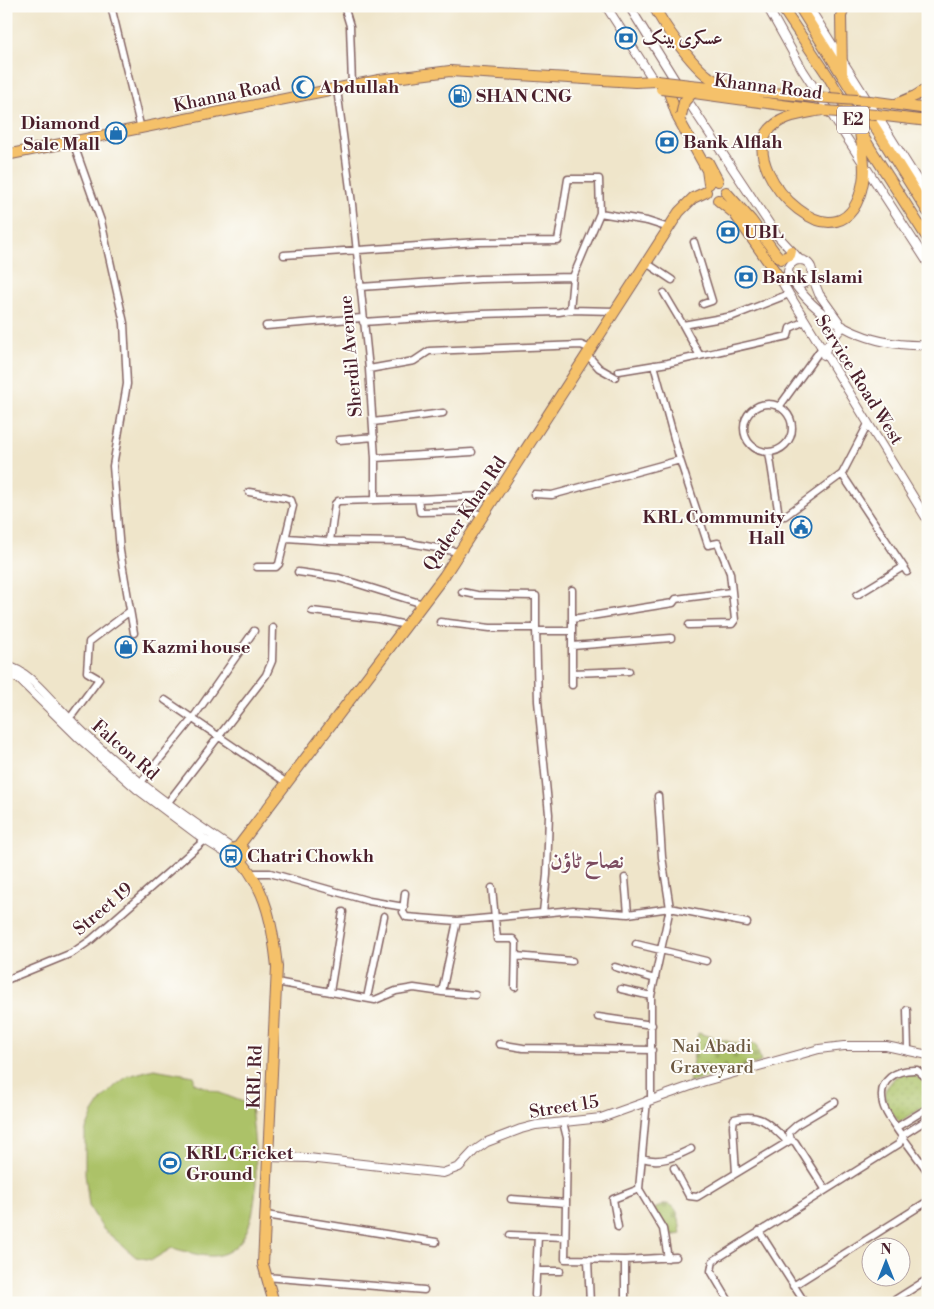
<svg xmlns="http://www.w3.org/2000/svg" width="934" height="1309" viewBox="0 0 934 1309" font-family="'Libre Bodoni',Amiri,serif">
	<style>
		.grass { fill: url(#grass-dots); stroke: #7b7049 }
		.cemetery { fill: url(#cemetery-stones); stroke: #7b7049 }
		.garden { fill: #acc267; stroke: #7b7049 }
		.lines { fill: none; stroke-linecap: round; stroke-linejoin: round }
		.minor-casing { stroke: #846463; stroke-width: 9 }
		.tertiary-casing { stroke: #846463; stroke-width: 10 }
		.primary-casing { stroke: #846463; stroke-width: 12 }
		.trunk-casing { stroke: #846463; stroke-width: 12 }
		.minor { stroke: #fff; stroke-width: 6 }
		.tertiary { stroke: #fff; stroke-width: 8 }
		.primary { stroke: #f5c16b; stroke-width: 10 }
		.trunk { stroke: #f5c16b; stroke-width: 10 }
		.primary-bridge-casing { stroke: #846463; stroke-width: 12; stroke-linecap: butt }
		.primary-bridge { stroke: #f5c16b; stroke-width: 10 }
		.labels { text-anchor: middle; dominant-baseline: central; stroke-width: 4; stroke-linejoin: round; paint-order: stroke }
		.shield { fill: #fdfcf7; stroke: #806168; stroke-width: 1 }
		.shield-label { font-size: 16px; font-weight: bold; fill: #4a1f2b }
		.poi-label { font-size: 18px; font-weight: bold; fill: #4a1f2b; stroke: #fdfcf7; text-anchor: start }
		.street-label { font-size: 18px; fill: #4a1f2b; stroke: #fdfcf7 }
		.park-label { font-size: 18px; fill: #6c5840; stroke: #fdfcf7 }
		.district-label { font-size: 22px; font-weight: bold; fill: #7c4c60; stroke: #fdfcf7 }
	</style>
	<defs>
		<pattern id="grass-dots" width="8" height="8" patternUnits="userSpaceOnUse" patternTransform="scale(1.25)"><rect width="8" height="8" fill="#acc267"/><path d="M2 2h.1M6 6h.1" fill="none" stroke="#96a65a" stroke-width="1.8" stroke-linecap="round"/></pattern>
		<pattern id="cemetery-stones" width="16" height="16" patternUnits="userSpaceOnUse" patternTransform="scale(1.25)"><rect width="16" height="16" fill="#acc267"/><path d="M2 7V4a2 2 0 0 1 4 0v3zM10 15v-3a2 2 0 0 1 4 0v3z" fill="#96a65a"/></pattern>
	</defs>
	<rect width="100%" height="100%" fill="#fdfcf7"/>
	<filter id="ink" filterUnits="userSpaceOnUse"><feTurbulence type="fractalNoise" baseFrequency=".02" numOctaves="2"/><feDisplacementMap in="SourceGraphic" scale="10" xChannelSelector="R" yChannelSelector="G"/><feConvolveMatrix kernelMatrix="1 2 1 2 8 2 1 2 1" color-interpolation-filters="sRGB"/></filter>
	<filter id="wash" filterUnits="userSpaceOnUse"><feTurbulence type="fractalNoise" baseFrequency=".0096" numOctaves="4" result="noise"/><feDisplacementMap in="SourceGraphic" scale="20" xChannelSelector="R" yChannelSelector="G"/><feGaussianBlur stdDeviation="1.12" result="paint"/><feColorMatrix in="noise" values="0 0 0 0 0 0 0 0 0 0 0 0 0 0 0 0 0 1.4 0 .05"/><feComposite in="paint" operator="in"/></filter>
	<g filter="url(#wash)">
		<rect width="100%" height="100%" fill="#efe5ca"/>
		<path class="grass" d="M905,1073c21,4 23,13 23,32l-29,17 -13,-17 -1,-15 10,-13z"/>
		<path class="cemetery" d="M698,1033l43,12 15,-1 5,18 -72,20z
			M666,1204c14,1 13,19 15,30l-13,2 -14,-27z"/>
		<path class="garden" d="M154,1069l40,7v7l57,22c3,39 21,144 -37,151 -13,1 -29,-5 -42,-8l-20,12 -16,-3 -33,-28 -14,-23 -4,-33v-41l8,-19 9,-14 13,-13 13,-10z"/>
	</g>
	<g filter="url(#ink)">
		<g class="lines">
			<g class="minor-casing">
				<path id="minor" d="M111,6l30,123
					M344,6l6,20 2,59
					M337,89l15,115 17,165 6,89v42l43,-1 2,13 51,-1 13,5
					M73,142l28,79 23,102 3,61 -14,82 7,85 14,82
					M600,213l47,8 22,7
					M694,242l18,59 -9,3
					M284,255l194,-13 80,-1 10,-62h31l1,34 -27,64 -3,33
					M651,266l21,14
					M360,287l120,-8 93,-2
					M664,293l19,32 50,-9 56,-22
					M363,322l118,-8 78,-2 11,-2 45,1
					M683,325l17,31
					M266,326l96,-8
					M591,359l8,9 16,9
					M654,365l26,95 28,85 10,-2 12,30 5,47 -3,4 -43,1
					M369,369l45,-8 15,-10 152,-6 10,4
					M619,371l49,-8 120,-27 2,-8 15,-7
					M744 428a24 24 0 1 1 48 0a24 24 0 1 1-48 0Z
					M779,407l42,-58
					M373,422l70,-9
					M868,424l-26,50 65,98
					M339,440l35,-3
					M769,452l10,64h6l57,-42
					M375,458l97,-6
					M249,492l36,6 6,2 2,6 -14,58 -3,3h-19
					M534,494l18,1 128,-35
					M418,499l65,-3 12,3
					M287,538l43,3 74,1 55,10
					M330,541l5,-37 3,-3 37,-1
					M298,572l41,6 84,26
					M462,592l15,3 59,1v32
					M857,595l46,-28
					M312,611l66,8 28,6
					M572,619v-29
					M440,622l50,6h46l2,73 11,113 -2,61 -4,37
					M536,631h36v-12l101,-16 3,-4 55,-7
					M572,646l99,-8
					M572,673l57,-2
					M572,685v-54
					M165,700l122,83
					M73,714l26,-35 -12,-7 2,-30 41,-31
					M142,781l51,-63 61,-87
					M658,796l4,61 8,51 77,15
					M169,801l97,-126 6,-14 1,-33
					M251,873h19l99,28 35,6
					M625,878l3,36
					M492,888l5,51h16l3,4 -1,44
					M405,893l-2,19 3,5 51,4 116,-11 55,4 42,-6 -19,88v102
					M636,944l70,17
					M516,956l56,5
					M615,967l40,12
					M6,980l66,-27 19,-13 114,-100
					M276,982l99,18 21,-9 18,-3 28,4 15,-71
					M621,989l30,7
					M330,992l13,-80
					M442,992l33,3
					M367,998l17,-82
					M907,1010l1,39
					M598,1017l54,8
					M499,1044l24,4 129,2
					M928,1079l-11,-9c-20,-1 -40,9 -34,34 3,14 35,53 45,68
					M647,1100l-8,89 24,40 5,29
					M897,1127l31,-19
					M642,1158c18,6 33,-1 49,-9
					M674,1168l15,28 8,1 94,-57
					M736,1173l-3,-47 1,-7c27,-7 35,5 53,22
					M825,1189l-30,-47 -4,-2 -2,-8 9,-8 37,-22
					M511,1199l55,4 1,-65 -4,-16
					M566,1203l-1,56 60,1 51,-3
					M266,1215l170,27
					M618,1227l-5,-28 26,-10
					M759,1231l46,72
					M510,1235l55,2
					M588,1260l2,43
					M536,1271h24
					M266,1277l158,13
					M793,1286l135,-85
					M535,1295l3,-59
					M625,1301v-41
					M730,1303l-19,-32 2,-10 186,-117 4,-9 25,-16
					M890,1303l38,-24"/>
			</g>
			<g class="tertiary-casing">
				<path id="tertiary" d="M606,6l48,75
					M629,6l49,79
					M767,6l35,63 126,194
					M808,6l120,191
					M684,95l92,139 24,26
					M788 272a12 12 0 1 1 24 0a12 12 0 1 1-24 0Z
					M788,276l-7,4 8,14 139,227
					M812,276l7,18 20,28
					M793,282c33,45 80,65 135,63
					M824,355l3,-9 16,-20
					M6,666c22,5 38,27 53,42 51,55 111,99 174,141
					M6,673l13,6 60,59 58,51 68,51 26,16
					M268,1157l40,1 135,15 16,-6 15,-16 13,-9 34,-13 15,-4 65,-7 101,-36 117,-33 25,-3h42l42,9"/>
			</g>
			<g class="primary-casing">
				<path id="primary" d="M690,85l125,12
					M668,90l10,28 29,52 2,14
					M694,93l125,17
					M870,101l58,8
					M877,115l51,6
					M6,155l373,-75 71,-9 185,11 22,-1
					M708,162l10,19
					M726,192l25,28 25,34 5,5 9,-4 1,-4
					M718,200l16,13 47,67
					M238,847l206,-271 235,-364 14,-14 13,-6
					M231 854a7 7 0 1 1 14 0a7 7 0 1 1-14 0Z
					M240,860c27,29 33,69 37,107l-14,297 11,39"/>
			</g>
			<g class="trunk-casing">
				<path id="trunk" d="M654,6c9,19 38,59 55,71 8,6 19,9 28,12
					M781,6l47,70 42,72 58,91
					M799,6l129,206
					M924,6l4,4
					M842,74l-1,-58 4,-10
					M896,104l19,-8 13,-8
					M822,110c-19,4 -43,5 -55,23 -27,41 78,146 96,49 3,-16 -1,-34 -3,-50"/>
			</g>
			<use href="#minor" class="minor"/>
			<use href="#tertiary" class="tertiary"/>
			<use href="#primary" class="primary"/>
			<use href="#trunk" class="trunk"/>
			<g class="primary-bridge-casing">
				<path id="primary-bridge" d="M657,81l33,4
					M661,89l33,4
					M815,97l55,4
					M825,111l52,4
					M681,116l3,-14 8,-9"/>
			</g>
			<use href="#primary-bridge" class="primary-bridge"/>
		</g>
	</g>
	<defs>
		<g id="bank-ring" transform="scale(1.125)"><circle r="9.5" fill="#fdfcf7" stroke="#1f6fb2" stroke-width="1.5"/><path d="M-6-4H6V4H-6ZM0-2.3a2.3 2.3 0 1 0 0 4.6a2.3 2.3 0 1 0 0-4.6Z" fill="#1f6fb2"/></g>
		<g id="mosque-ring" transform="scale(1.125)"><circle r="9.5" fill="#fdfcf7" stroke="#1f6fb2" stroke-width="1.5"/><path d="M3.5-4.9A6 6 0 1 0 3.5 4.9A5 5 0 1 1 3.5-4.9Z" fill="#1f6fb2"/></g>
		<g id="fuel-ring" transform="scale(1.125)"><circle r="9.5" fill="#fdfcf7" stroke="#1f6fb2" stroke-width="1.5"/><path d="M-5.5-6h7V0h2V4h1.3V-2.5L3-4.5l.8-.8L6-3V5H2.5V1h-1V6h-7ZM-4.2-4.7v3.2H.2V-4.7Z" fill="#1f6fb2"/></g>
		<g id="shop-ring" transform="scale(1.125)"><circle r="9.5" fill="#fdfcf7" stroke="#1f6fb2" stroke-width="1.5"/><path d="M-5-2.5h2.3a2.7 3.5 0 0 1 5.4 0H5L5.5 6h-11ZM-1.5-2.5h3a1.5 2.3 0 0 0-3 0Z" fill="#1f6fb2"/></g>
		<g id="civic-ring" transform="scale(1.125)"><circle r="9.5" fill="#fdfcf7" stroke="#1f6fb2" stroke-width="1.5"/><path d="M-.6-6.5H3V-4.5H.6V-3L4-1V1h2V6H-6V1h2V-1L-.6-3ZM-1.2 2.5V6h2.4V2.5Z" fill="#1f6fb2"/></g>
		<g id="bus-ring" transform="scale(1.125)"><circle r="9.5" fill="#fdfcf7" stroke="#1f6fb2" stroke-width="1.5"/><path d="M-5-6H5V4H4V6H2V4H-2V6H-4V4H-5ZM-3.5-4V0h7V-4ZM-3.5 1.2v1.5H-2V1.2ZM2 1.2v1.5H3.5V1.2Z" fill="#1f6fb2"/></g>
		<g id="stadium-ring" transform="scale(1.125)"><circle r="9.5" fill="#fdfcf7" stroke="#1f6fb2" stroke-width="1.5"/><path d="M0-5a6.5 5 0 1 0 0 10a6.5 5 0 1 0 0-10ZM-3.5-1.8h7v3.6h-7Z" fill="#1f6fb2"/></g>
	</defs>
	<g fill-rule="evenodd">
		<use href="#bank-ring" x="626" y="38"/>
		<use href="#mosque-ring" x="303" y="87"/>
		<use href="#fuel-ring" x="460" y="96"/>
		<use href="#shop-ring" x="116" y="133"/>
		<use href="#bank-ring" x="667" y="142"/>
		<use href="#bank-ring" x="728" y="232"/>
		<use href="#bank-ring" x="746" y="277"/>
		<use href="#civic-ring" x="801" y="527"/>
		<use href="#shop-ring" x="126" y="647"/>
		<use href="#bus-ring" x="231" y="856"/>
		<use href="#stadium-ring" x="170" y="1163"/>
	</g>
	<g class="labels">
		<rect class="shield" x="837" y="106.5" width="32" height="27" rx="4"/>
		<g class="shield-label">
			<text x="853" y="120">E2</text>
		</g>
		<g class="poi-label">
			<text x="642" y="38">عسکری بینک</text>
			<text x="319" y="87">Abdullah</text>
			<text x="476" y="96">SHAN CNG</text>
			<text x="100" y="123" text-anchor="end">Diamond<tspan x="100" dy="21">Sale Mall</tspan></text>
			<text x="683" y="142">Bank Alflah</text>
			<text x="744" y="232">UBL</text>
			<text x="762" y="277">Bank Islami</text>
			<text x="785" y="517" text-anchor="end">KRL Community<tspan x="785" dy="21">Hall</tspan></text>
			<text x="142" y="647">Kazmi house</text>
			<text x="247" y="856">Chatri Chowkh</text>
			<text x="186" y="1153">KRL Cricket<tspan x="186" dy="21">Ground</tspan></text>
		</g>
		<g class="street-label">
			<text transform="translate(768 87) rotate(7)">Khanna Road</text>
			<text transform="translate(227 95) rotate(-12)">Khanna Road</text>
			<text transform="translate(351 356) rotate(-95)">Sherdil Avenue</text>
			<text transform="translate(859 380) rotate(58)">Service Road West</text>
			<text transform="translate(465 514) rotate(-56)">Qadeer Khan Rd</text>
			<text transform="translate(125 750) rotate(41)">Falcon Rd</text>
			<text transform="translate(103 909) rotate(-40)">Street 19</text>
			<text transform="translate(255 1077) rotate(-88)">KRL Rd</text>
			<text transform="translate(564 1107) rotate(-9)">Street 15</text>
		</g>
		<g class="park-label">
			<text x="712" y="1046">Nai Abadi<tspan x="712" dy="21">Graveyard</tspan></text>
		</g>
		<g class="district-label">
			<text x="587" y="861">نصاح ٹاؤن</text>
		</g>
	</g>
	<rect width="934" height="1309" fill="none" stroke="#fdfcf7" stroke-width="25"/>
	<g transform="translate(886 1262)"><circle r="24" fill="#fdfcf7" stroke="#b5a4a5"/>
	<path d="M0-4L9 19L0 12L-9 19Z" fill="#1f6fb2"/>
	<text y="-8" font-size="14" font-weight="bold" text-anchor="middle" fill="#4a1f2b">N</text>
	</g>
</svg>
